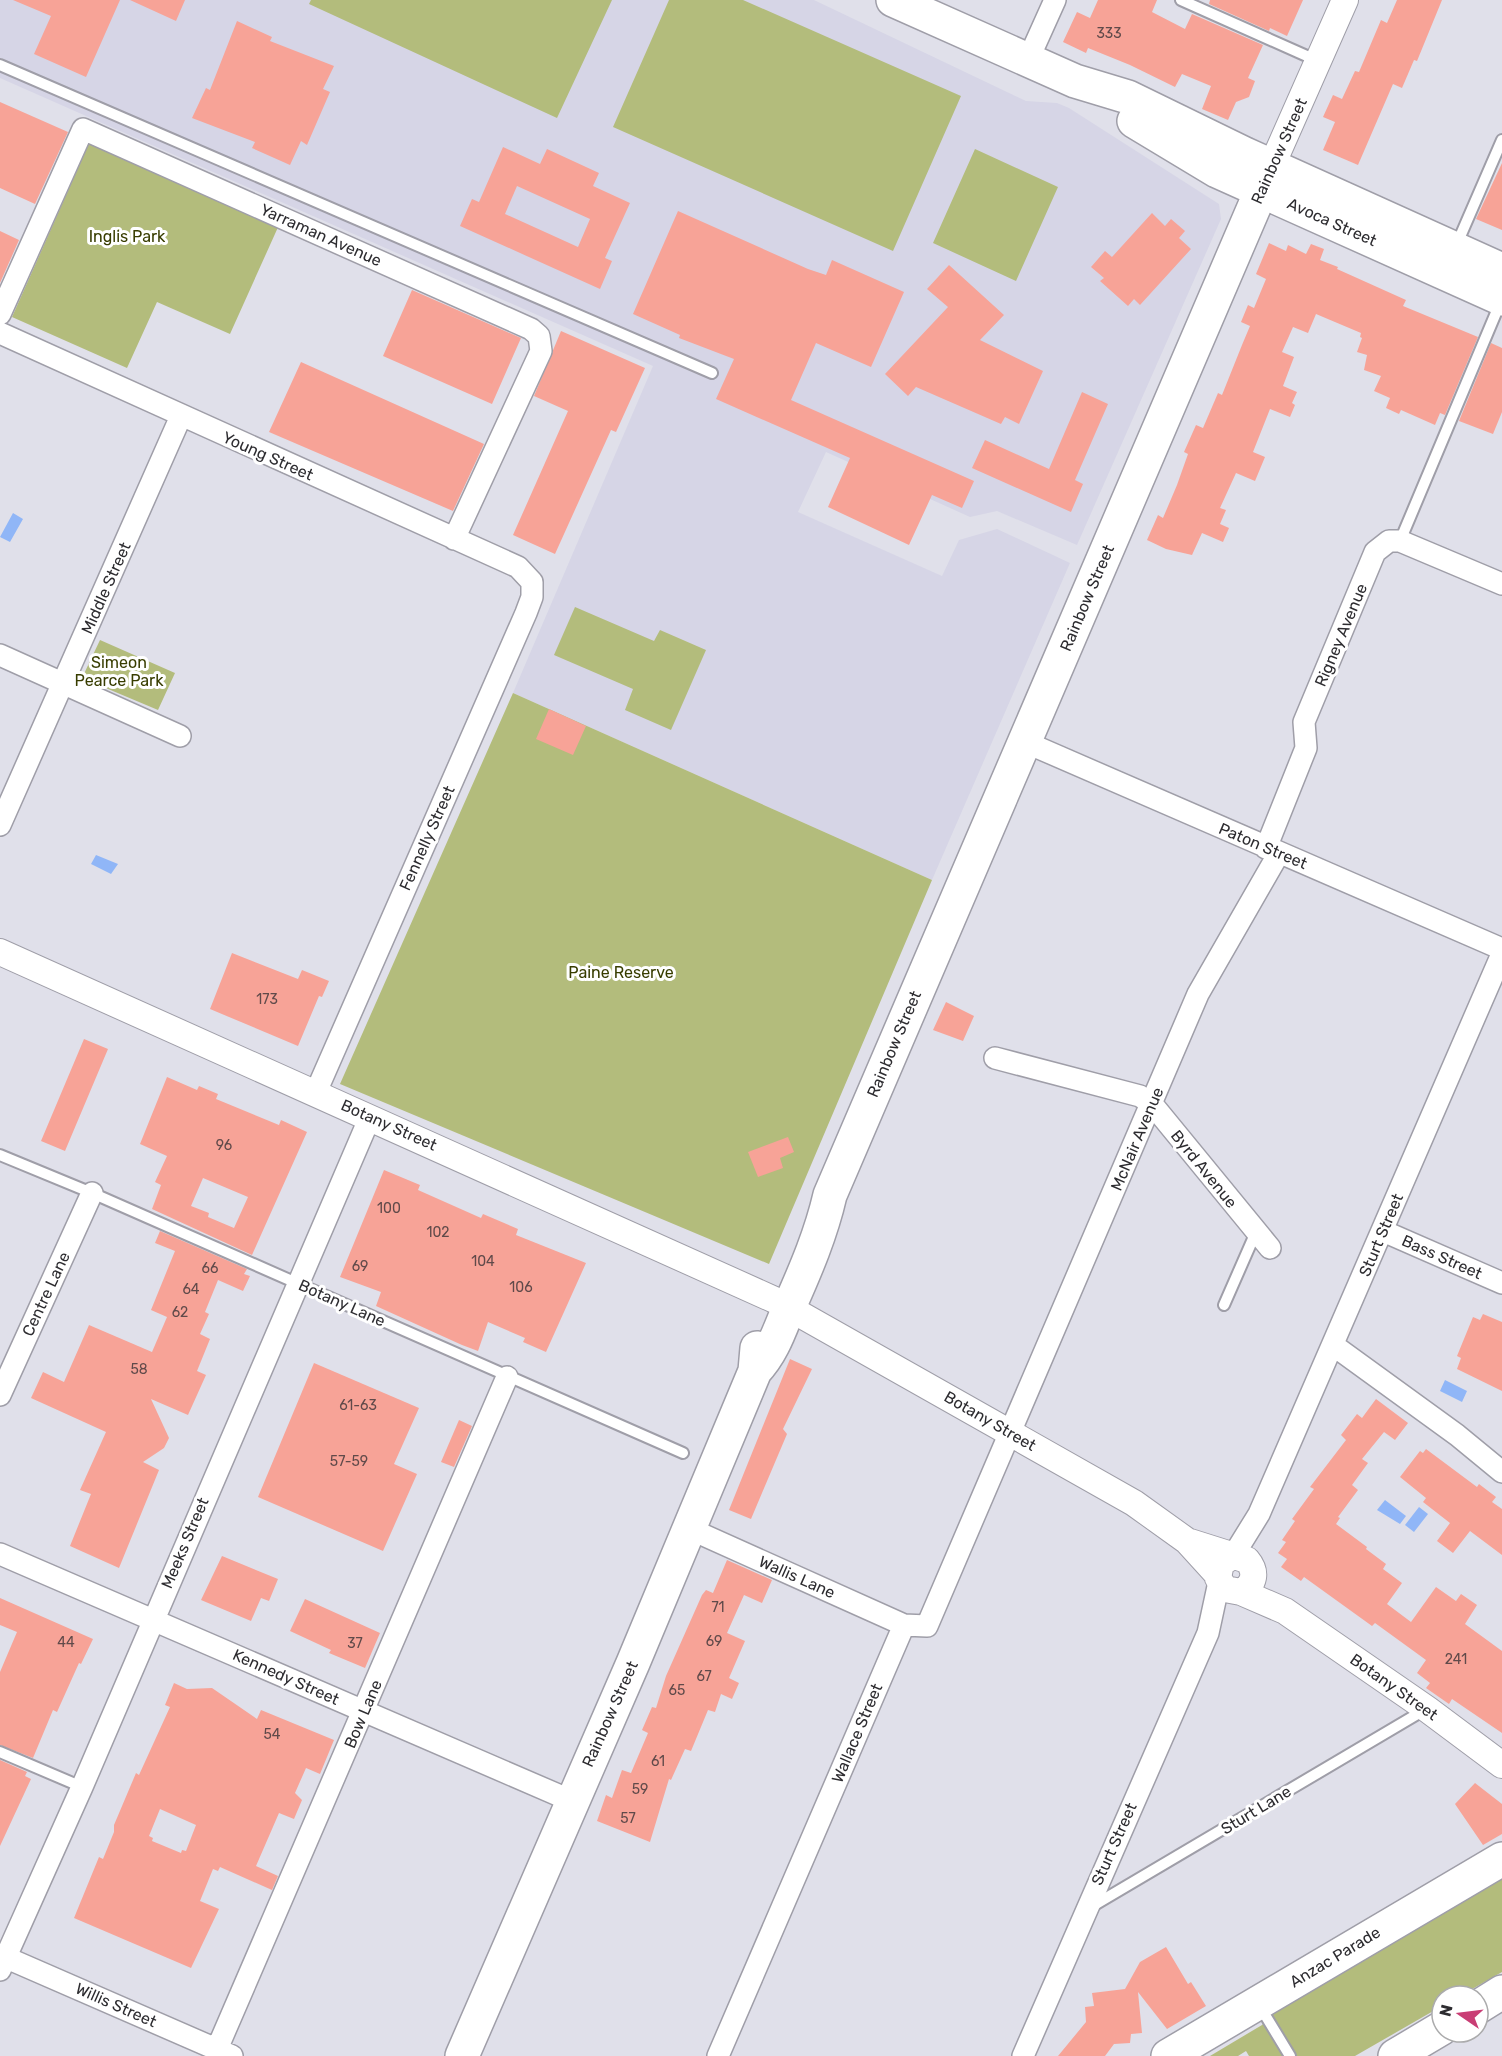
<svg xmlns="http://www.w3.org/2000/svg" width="1502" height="2056" viewBox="0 0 1502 2056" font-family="Rubik,sans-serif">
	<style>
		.built { fill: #d6d5e6 }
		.green { fill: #b3bc7c }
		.water { fill: #90b6f7 }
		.building { fill: #f7a397; fill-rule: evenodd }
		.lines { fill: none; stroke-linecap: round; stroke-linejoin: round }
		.service-casing { stroke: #9f9ea8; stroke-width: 14 }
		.minor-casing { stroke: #9f9ea8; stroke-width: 24 }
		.tertiary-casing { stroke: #9f9ea8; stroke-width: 28 }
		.primary-casing { stroke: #9f9ea8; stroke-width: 36 }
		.service { stroke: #fff; stroke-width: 10 }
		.minor { stroke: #fff; stroke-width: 21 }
		.tertiary { stroke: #fff; stroke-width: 26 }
		.primary { stroke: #fff; stroke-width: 33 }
		.labels { text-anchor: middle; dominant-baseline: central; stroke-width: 6; stroke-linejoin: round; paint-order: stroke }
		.number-label { font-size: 14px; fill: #604a4a }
		.street-label { font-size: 16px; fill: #2d2c30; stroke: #fff }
		.park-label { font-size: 16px; fill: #383d00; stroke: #fff }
	</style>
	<rect width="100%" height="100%" fill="#e0e0ea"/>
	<path class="built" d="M0,0h814l212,101 31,2 12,5 150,96 2,15 -144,326 -80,-34 -27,6 -144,-65 -28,60 144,64 17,-36 38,-11 73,34 -138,317 -419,-187 140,-327 -653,-288z"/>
	<path class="green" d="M311,0h301l-55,118 -248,-114z
		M669,0h74l218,96 -68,155 -280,-124z
		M90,141l189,84 -49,109 -73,-32 -30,66 -115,-51z
		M975,149l83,38 -42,94 -83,-38z
		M575,607l79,34 6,-11 46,20 -35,80 -46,-20 8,-21 -79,-34z
		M100,640l75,33 -17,37 -76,-32z
		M513,693l419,187 -163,384 -429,-180z
		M1502,1876v96l-42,24h-18v10l-87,50h-106l-3,-5 -8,5h-28l52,-31 23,-22z"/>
	<path class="water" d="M13,513l10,6 -13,23 -10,-5z
		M96,855l22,9 -7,10 -20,-10z
		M1445,1380l22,11 -5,11 -22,-11z
		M1385,1500l21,16 -6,8 -23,-14z
		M1419,1507l9,7 -14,18 -9,-7z"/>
	<path class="building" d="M13,0h107l-34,77 -52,-23 17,-38z
		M130,0h55l-9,21z
		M1098,0h59l-5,12 33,17 7,-15 71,31 -15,33 7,3 -6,16 -13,5 -8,18 -26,-11 9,-23 -29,-12 -7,13 -45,-22 -42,-17 -2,5 -23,-11 14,-30 13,6z
		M1210,0h93l-16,36 -17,-8 -1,3 -60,-27z
		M1397,0h45l-25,61 -3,-1 -12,28 -9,-4 -35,81 -35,-15 12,-28 -12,-5 10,-22 9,4 13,-28 4,1 22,-52 6,3z
		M237,21l35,16 -2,4 64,25 -11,23 7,3 -23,53 -6,-4 -11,24 -38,-17 3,-6 -63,-24 14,-30 4,2z
		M0,102l68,30 -33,72 -35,-16z
		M503,147l37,17 7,-15 52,24 -6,13 37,17 -25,55 7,3 -12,28 -140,-63 12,-27 7,3zM517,186l73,33 -12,28 -73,-33z
		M1502,163v67l-26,-11z
		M678,211l130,58 18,6 6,-15 72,32 -33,75 -55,-24 -25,57 183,81 -12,27 -30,-13 -23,50 -81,-38 22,-49 -134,-59 18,-40 -55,-21 1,-3 -47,-21z
		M1152,213l13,13 6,-7 14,12 -6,7 12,11 -51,56 -6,-6 -6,7 -28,-25 4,-3 -13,-11 14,-16 7,6z
		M0,231l19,9 -19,43z
		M1269,243l17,8 2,-6 18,9 5,-10 13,5 -4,11 18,7 -1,2 69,31 -3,6 75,31 -33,78 -5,-2 -5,12 -34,-15 -2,4 -13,-6 4,-10 -16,-7 7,-15 -17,-6 3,-15 -10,-3 5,-14 -2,-1 1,-4 -45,-19 -8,19 -15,-6 -11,25 12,5 -11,29 14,6 -5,11 3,2 -5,12 -20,-8 -17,43 12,5 -10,24 -19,-8 -16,35 6,2 -6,14 9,4 -6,14 -21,-9 -10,22 -26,-6 -19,-9 11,-25 5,3 14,-33 11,-31 -4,-2 12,-27 7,3 15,-35 4,2 20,-50 8,-19 -9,-4 7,-17 6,3 12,-29 -10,-5z
		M949,265l55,50 -24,25 63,31 -24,53 -14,-7 -4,7 -85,-37 -8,9 -23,-22 63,-67 -21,-18z
		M412,290l109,48 -29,66 -109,-48z
		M561,331l84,37 -29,64 -5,-2 -56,124 -42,-19 55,-124 -34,-15z
		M1491,343l11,5v64l-9,22 -34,-13z
		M301,362l183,82 -31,67 -184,-79z
		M1082,392l26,12 -33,76 8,4 -12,28 -99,-44 13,-28 64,29z
		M549,709l37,17 -13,29 -37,-16z
		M232,953l66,26 4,-9 27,11 -7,16 -3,-1 -21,50 -88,-37z
		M946,1002l28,14 -11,25 -30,-11z
		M84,1039l24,10 -43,102 -24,-10z
		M167,1077l30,13 2,-4 19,8 -2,5 63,26 2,-5 26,12 -55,123 -100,-46 9,-24 -6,-3 12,-26 -27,-12zM203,1178l45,19 -14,31 -26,-11 1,-4 -18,-7z
		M788,1137l6,15 -14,6 3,10 -25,9 -10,-25z
		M384,1170l36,15 -2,5 63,28 2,-4 35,15 -2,6 70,28 -40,89 -23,-10 2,-4 -37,-16 -10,29 -16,-6 -86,-39 5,-14 -41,-15z
		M160,1231l87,38 -3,5 6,2 -7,15 -25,-11 -13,32 4,2 -9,20 10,5 -13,32 9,4 -18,40 -37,-16 18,39 -5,10 -21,14 16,8 -40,98 -49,-22 21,-52 -11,-4 26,-58 -75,-34 12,-26 21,10 25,-57 63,27 15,-35 -16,-7 24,-59 -20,-8z
		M1483,1314l19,8v69l-45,-22 4,-11 -4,-2 16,-39 7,3z
		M790,1359l22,10 -29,60 4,5 -36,85 -22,-9z
		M314,1363l105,45 -25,56 23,10 -34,77 -125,-54z
		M1376,1399l32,24 -13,17 -11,-8 -22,27 6,4 -16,22 6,5 -20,27 2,1 -4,6 31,23 -1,2 20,15 -3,5 19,14 -15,21 24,18 25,-35 20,14 5,-7 16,11 -12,19 37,27v82l-50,-34 -3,5 -23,-16 4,-5 -13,-10 9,-13 -51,-37 -3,3 -68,-49 -3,4 -20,-14 6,-8 -9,-6 8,-11 -4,-2 13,-19 -3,-2 22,-30 -4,-2 36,-47 -5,-5 16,-21 5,4z
		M459,1420l13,6 -18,41 -13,-5z
		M1426,1449l51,38 2,-3 17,13 -4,5 10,7v46l-32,-24 -17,22 -16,-12 13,-18 -27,-21 3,-4 -26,-21 20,-26 3,2z
		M222,1556l56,23 -9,22 -8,-3 -10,23 -50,-21z
		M727,1560l45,20 -10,23 -18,-8 -17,38 18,8 -16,37 10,5 -7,16 -11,-5 -6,18 -7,-2 -17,41 -6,-2 -14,31 -2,-1 -19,63 -53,-21 9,-26 6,3 10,-28 9,3 17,-40 -6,-3 10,-23 4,1 10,-32 36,-81 4,-5 7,3z
		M0,1598l93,41 -12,25 -2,-1 -22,49 -4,-2 -20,48 -33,-13v-73l17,-40 -17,-7z
		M305,1599l75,34 -15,35 -36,-15 2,-3 -41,-19z
		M174,1683l13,6 25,-1 45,31 4,-9 73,30 -14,34 -14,-6 -11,25 7,7 -8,19 -15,-6 -23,53 22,10 -6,14 -52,-23 -2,4 -5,-2 -13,32 19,8 -28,59 -117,-50 25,-61 4,2 11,-27v-7l22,-52 3,2 31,-68 -5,-2zM160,1809l36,16 -10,26 -4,-1 -1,3 -29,-12 1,-3 -4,-2z
		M0,1760l27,12 -2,4 6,3 -31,67z
		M1475,1783l27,21v30l-19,11 -28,-41z
		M1166,1947l22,37 3,-2 15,24 -39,23 -29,-37 4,41 -11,1 -1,9 -16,1 -9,12h-47l28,-34 -1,-15 9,-1 -2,-13 33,-4 15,-27z"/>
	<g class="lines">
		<g class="service-casing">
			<path id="service" d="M1181,0l137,61
				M0,65l712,308
				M1456,246l46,-106
				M1400,541l101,-240
				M0,1155l92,38 591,260
				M1224,1305l32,-73
				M0,1752l82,35
				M1091,1907l335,-198
				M1259,2005l31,51"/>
		</g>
		<g class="minor-casing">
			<path id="minor" d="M1028,60l27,-60
				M0,314l83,-185 448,200 8,7 2,15 -87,188
				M0,333l518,234 14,15v15l-6,16 -210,479
				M0,655l180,81
				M1025,742l477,207
				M0,825l181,-409
				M1266,848l40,-100 -2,-26 71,-170 14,-11h11l102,43
				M995,1058l145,38 12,8 118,144
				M1383,1231l119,52
				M1333,1345l124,90 45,37
				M0,1395l92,-202
				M690,1529l214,96
				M0,1554l572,247
				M1233,1556l26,-42 243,-560
				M0,1955l232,101
				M0,1970l82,-183 288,-670
				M217,2049l290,-672
				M718,2056l186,-431 23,1 271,-632 81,-141
				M1023,2056l185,-423 11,-51"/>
		</g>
		<g class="tertiary-casing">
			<path id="tertiary" d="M1265,181l80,-181
				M0,952l777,349
				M789,1308l345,195 53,38 30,33
				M1190,1542l57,18c10,12 8,24 -6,32l-16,-3 -7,-11 3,-15 10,-6
				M1241,1592l44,19 142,98 75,56"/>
		</g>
		<g class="primary-casing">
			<path id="primary" d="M893,0l182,81 53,16 117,57 257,116
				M1134,121l83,50 285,128
				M755,1371c18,-19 25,-42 35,-66 16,-36 31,-71 40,-110l431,-1004
				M1478,2007l24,-15
				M462,2056l171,-393 122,-292 2,-23
				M1168,2056l334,-197
				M1395,2056l47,-28"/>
		</g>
		<use href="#service" class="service"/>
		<use href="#minor" class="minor"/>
		<use href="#tertiary" class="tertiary"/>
		<use href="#primary" class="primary"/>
	</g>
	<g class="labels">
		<g class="number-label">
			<text x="1109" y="33">333</text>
			<text x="267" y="999">173</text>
			<text x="224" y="1145">96</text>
			<text x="389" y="1208">100</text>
			<text x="438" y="1232">102</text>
			<text x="483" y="1261">104</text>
			<text x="360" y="1266">69</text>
			<text x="210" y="1268">66</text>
			<text x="521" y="1287">106</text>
			<text x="191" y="1289">64</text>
			<text x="180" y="1312">62</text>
			<text x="139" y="1369">58</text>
			<text x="358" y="1405">61-63</text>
			<text x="349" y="1461">57-59</text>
			<text x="718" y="1607">71</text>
			<text x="714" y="1641">69</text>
			<text x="66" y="1642">44</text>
			<text x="355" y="1643">37</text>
			<text x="1456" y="1659">241</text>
			<text x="704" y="1676">67</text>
			<text x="677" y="1690">65</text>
			<text x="272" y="1734">54</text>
			<text x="658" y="1761">61</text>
			<text x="640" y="1789">59</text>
			<text x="628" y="1818">57</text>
		</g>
		<g class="street-label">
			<text transform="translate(1279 151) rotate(-66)">Rainbow Street</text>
			<text transform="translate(1332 222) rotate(24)">Avoca Street</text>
			<text transform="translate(321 235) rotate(24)">Yarraman Avenue</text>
			<text transform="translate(268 456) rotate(24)">Young Street</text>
			<text transform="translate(106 588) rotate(-66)">Middle Street</text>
			<text transform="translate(1087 598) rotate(-67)">Rainbow Street</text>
			<text transform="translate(1341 635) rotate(-67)">Rigney Avenue</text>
			<text transform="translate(427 838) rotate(-66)">Fennelly Street</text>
			<text transform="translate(1263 846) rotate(23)">Paton Street</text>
			<text transform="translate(894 1044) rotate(-67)">Rainbow Street</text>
			<text transform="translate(389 1125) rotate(24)">Botany Street</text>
			<text transform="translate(1137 1139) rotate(-67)">McNair Avenue</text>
			<text transform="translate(1204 1169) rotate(51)">Byrd Avenue</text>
			<text transform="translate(1381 1235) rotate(-67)">Sturt Street</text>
			<text transform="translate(1442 1257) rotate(24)">Bass Street</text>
			<text transform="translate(46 1294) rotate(-65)">Centre Lane</text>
			<text transform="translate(342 1303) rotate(24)">Botany Lane</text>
			<text transform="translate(990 1421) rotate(30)">Botany Street</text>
			<text transform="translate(185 1543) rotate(-67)">Meeks Street</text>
			<text transform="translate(797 1577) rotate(24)">Wallis Lane</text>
			<text transform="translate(286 1677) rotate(24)">Kennedy Street</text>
			<text transform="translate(1394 1687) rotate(35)">Botany Street</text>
			<text transform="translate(363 1714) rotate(-67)">Bow Lane</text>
			<text transform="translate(610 1714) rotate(-66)">Rainbow Street</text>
			<text transform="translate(857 1733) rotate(-67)">Wallace Street</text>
			<text transform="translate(1256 1810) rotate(-31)">Sturt Lane</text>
			<text transform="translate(1114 1844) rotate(-66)">Sturt Street</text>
			<text transform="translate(1335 1957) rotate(-31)">Anzac Parade</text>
			<text transform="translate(116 2005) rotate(24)">Willis Street</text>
		</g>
		<g class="park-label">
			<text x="127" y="236">Inglis Park</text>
			<text x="119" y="662">Simeon<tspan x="119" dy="18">Pearce Park</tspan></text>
			<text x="621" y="972">Paine Reserve</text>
		</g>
	</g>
	<g transform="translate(1460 2014) rotate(284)"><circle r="28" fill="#ffffff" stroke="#ababac" stroke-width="1.5"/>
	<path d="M0-4.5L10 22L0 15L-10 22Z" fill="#c93e75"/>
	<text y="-9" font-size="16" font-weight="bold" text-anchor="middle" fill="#2d2c30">N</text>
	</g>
</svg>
